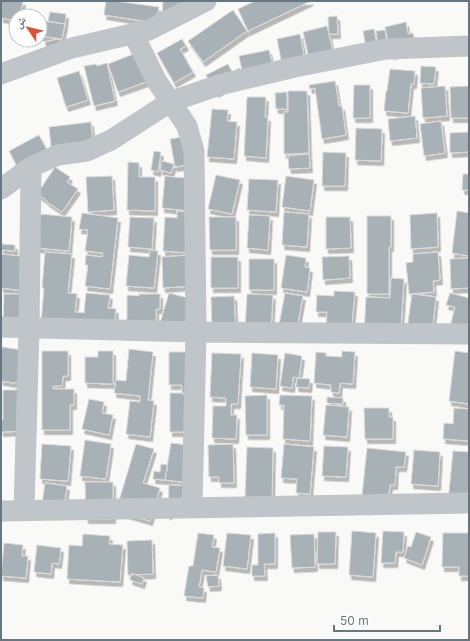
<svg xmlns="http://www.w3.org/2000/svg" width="470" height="641" viewBox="0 0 470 641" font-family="Inter,'Noto Naskh Arabic',sans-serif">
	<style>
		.building { fill: #a8b1b6; stroke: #dbdbd9; filter: url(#shadow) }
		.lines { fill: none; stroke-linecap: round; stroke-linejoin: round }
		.minor { stroke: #c0c5c9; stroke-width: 21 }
	</style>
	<defs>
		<filter id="shadow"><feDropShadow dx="2.5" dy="4.5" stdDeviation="0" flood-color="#0004"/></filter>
	</defs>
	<rect width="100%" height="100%" fill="#f9f9f7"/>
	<path class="building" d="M1,1h22l-3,15h-4v5l-15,-3z
		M106,1h9l44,6 -3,16 -52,-8z
		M163,1h18l-1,12 -18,8z
		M255,1h56l-63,30 -10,-22z
		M233,10l14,21 -44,31 -15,-21z
		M50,12l16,2 -1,10 -17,-3z
		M337,16l1,18h-9l-1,-17z
		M42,21l23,3 -3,15 -22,-3z
		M406,22l2,12 5,-1 3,16 -25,6 -6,-28z
		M327,26l7,31 -24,6 -7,-31z
		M374,29l4,22 -11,2 -4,-22z
		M385,30l3,20 -9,1 -3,-20z
		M300,34l6,32 -23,4 -6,-31z
		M59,39l4,15 -14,3 -4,-15z
		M182,39l4,7 -6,3 13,23 -19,11 -17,-30z
		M269,50l6,24 -31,6 -5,-24z
		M136,53l10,29 -28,10 -10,-28z
		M107,63l8,38 -21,5 -10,-40 12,-2 1,2z
		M228,64l4,8 7,-4 5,9 -28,16 -10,-18z
		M421,66l15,1 -2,17 -14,-1z
		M390,69l25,2 -1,13h-3l-3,29 -24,-2 2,-20h1z
		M79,71l9,29 -22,7 -9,-29z
		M335,81l4,25h3l4,29 -24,4 -7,-51 -5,1 -1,-4z
		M354,85h16v33h-17z
		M445,86l2,30 -24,2 -2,-30z
		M469,86v32h-18l-1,-31z
		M288,91h19l2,62 -25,1v-42h4z
		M287,92v17h-11l-1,-16z
		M247,97h19l-1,20h3l-2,41 -22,-2z
		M212,109l16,1 -1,11 10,1 -3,37 -27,-2z
		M415,116l2,22 -27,3 -2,-22z
		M441,121l4,32 -21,3 -4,-32z
		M91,122l3,29 -42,5 -3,-29z
		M356,128l26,1 -1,32 -26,-1z
		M469,132v20l-19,1v-20z
		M39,135l13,25 -30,16 -13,-25z
		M187,136l5,28 -17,3 -5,-28z
		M154,151l7,1 -3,20 -7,-2z
		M323,152l23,1 -1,33h-23z
		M309,154l1,14 -21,1 -1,-13z
		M162,161l12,3 -3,9 -11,-3z
		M128,162l11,1v14h16v34l-28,-1z
		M55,167l15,10 -3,5 11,7 -16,23 -15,-10v-1l-10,-7z
		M463,174h6v16h-7z
		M216,175l24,5 -8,34 -24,-5z
		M112,176l2,34 -26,2 -2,-35z
		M165,176l29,3 -4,32 -28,-3z
		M286,176l28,4 -4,31 -28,-4z
		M249,179l29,1 -2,32 -29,-2z
		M177,211l11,1 1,41 -26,-2 2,-34 12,1z
		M457,211l12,2v43l-17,-3z
		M284,212l25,2 -2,33 -25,-2z
		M82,213l36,5 -8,71 -25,-3 3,-21h-3l1,-10 16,2 1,-4 -18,-2 3,-21 -9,-1z
		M437,213l1,34 -27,2 -1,-34z
		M40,214l32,3 -3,34 -32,-3z
		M249,215l21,1 -2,34 -21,-2z
		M367,216h24v31h-2v47h-22z
		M130,217l24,1 -2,31 -24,-2z
		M209,217h27v33h-26z
		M326,217h24l1,31 -25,1z
		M1,244l14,1v6l-14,-1z
		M150,250l8,1 -4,37 -28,-2 3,-31 20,2z
		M45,252l27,2 -4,39 9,1 -2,18 9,1 2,-20 24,2 -2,13 8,1 -2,21 -73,-7 3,-35h-2z
		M438,252l2,28 -7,1 1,11 -25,2 -3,-31 7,-1v-8z
		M1,254l28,3 -3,34 -25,-3z
		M190,255l1,31 -28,2 -1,-31z
		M286,255l20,3 -1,9 5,1 -3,24 -26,-4z
		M349,256l1,22 -27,2 -1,-23z
		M211,257h27v31h-27z
		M469,258v30l-18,1 -1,-30z
		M249,259h25v31h-25z
		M391,278l13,1 -3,49 -37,7 2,-38 24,1z
		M334,291l21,1 -4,41 -25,-2 1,-19h-11l1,-17 17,1z
		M169,293l26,7 -8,30 -27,-7z
		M285,293l18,3 -6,32 -18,-3z
		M450,293l19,5v27l-19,2 5,-20 -9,-2z
		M4,294h25v33h-26z
		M139,294h21v15h-4v19l-29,-1v-32l12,1z
		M247,294l26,1 -2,35 -26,-1z
		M412,294l24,3 -4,35 -25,-3z
		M234,296l2,37 -24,-4 -1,-32z
		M2,347l27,4 -10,30 -5,2 -13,-2v-25z
		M129,349l24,3 -5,48 6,1 -4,36 -24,-3 4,-33 10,1v-6l-26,-3 2,-13 10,1z
		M42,351h26v25h-5l-1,10h-9v3h21v16h-4v25h-28z
		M98,351h15v33l-28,-1v-26h13z
		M342,351l13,1 -2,32 -13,-1 -1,10 -8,-1v-7l-17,-2 2,-31 10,1v3l16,1z
		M455,351l14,2v51l-20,-3z
		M169,352h26l-1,42h-12v-9h-13z
		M212,353l29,1 -3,50h-7v11h6l-1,24 -24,-1 1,-32h13v-8l-16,-1z
		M252,353l26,2 -2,34 -26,-2z
		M285,353l17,3 -3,22 -6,-1 -1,11 -12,-2z
		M297,378l13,1 -1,9 -13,-1z
		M3,390h23l1,41 -26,1v-12h2z
		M170,393h16l-1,39h-15z
		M267,395v40h-21l-1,-39z
		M280,395l32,1 -2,45 -27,-2 1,-34h-5z
		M327,397l16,1v6l-16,-1z
		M89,399l15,3 -2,11 11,2 -4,20 -27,-6z
		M326,405l23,2 -2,30 -24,-2z
		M364,408h25v9h4v22h-28z
		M454,408l15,1v32l-26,-2 1,-16 9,1z
		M85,440l26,4 -5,35 -26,-3z
		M171,443l24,3 -5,37 -25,-3z
		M42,444l29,2 -3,35 -28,-2z
		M136,444l18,5 -11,34 17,5 -10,33 -34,-10z
		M233,444l1,39h-15v-6h-10l-1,-32z
		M284,444l30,3 -4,47 -14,-1 1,-14 -16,-1z
		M324,446l24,1 -2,30 -24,-1z
		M247,447l26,1 -1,51 -27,-1z
		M367,448l39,4 -2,15h-8l-1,18h-5l-3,23 -26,-3z
		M414,450l26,2 -2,34 -27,-2z
		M453,451l16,1v52l-21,-2z
		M161,464l7,1 -3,15 -12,-1 1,-8 6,1z
		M85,482h28v37h-27z
		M45,483l22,3 -4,29 -22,-3z
		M169,485l24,1 -25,30z
		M352,531l24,2 -3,44 -24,-2z
		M383,531l21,1 -1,20h-7l-1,11h-14z
		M318,532h18l-1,32h-18z
		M416,532l15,5 -9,28 -18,-7 4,-12 3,1z
		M198,533l16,2 -2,12 8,1 -4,24 -14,-2 -3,17 5,1 -1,10 -19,-2 5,-30h4z
		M227,533l24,2 -4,34 -24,-3z
		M275,533v31h-11l1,12h-13v-11h6v-31z
		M443,533h26v43h-10v-9h-17z
		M83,534l27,2 -1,8 14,1 -3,37 -53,-3 2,-34 13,1z
		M314,534l1,33 -23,1 -2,-33z
		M152,540l1,34 -25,1 -1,-34z
		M4,543l19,2 -1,11h6l-2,22 -25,-2z
		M37,545l24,3 -2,16 -7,-1 -1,11 -17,-2z
		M132,573l12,5 -2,6 -12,-4z
		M218,575l1,11 -11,1 -2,-11z"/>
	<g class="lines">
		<path class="minor" d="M133,33l23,47 31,46 7,25 2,181 -4,176
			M1,74l71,-26 77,-18 57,-29
			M1,189l30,-22 27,-12 29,-4 24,-11 59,-38 49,-17 76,-18 91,-18 83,-3
			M1,327l195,5 273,2
			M24,510l5,-182 2,-161
			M1,511l468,-8"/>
	</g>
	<rect width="470" height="641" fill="none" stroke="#667781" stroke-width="4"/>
	<g transform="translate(28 28) rotate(305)"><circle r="19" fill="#ffffff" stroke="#c2c9cd"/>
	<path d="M0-3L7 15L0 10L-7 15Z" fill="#db5135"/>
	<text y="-6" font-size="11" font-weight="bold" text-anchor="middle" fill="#667781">ش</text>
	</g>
	<path d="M334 625v6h106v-6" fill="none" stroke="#667781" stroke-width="2"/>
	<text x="340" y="625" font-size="12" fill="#667781" stroke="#ffffff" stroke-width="3" paint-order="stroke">50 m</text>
</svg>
